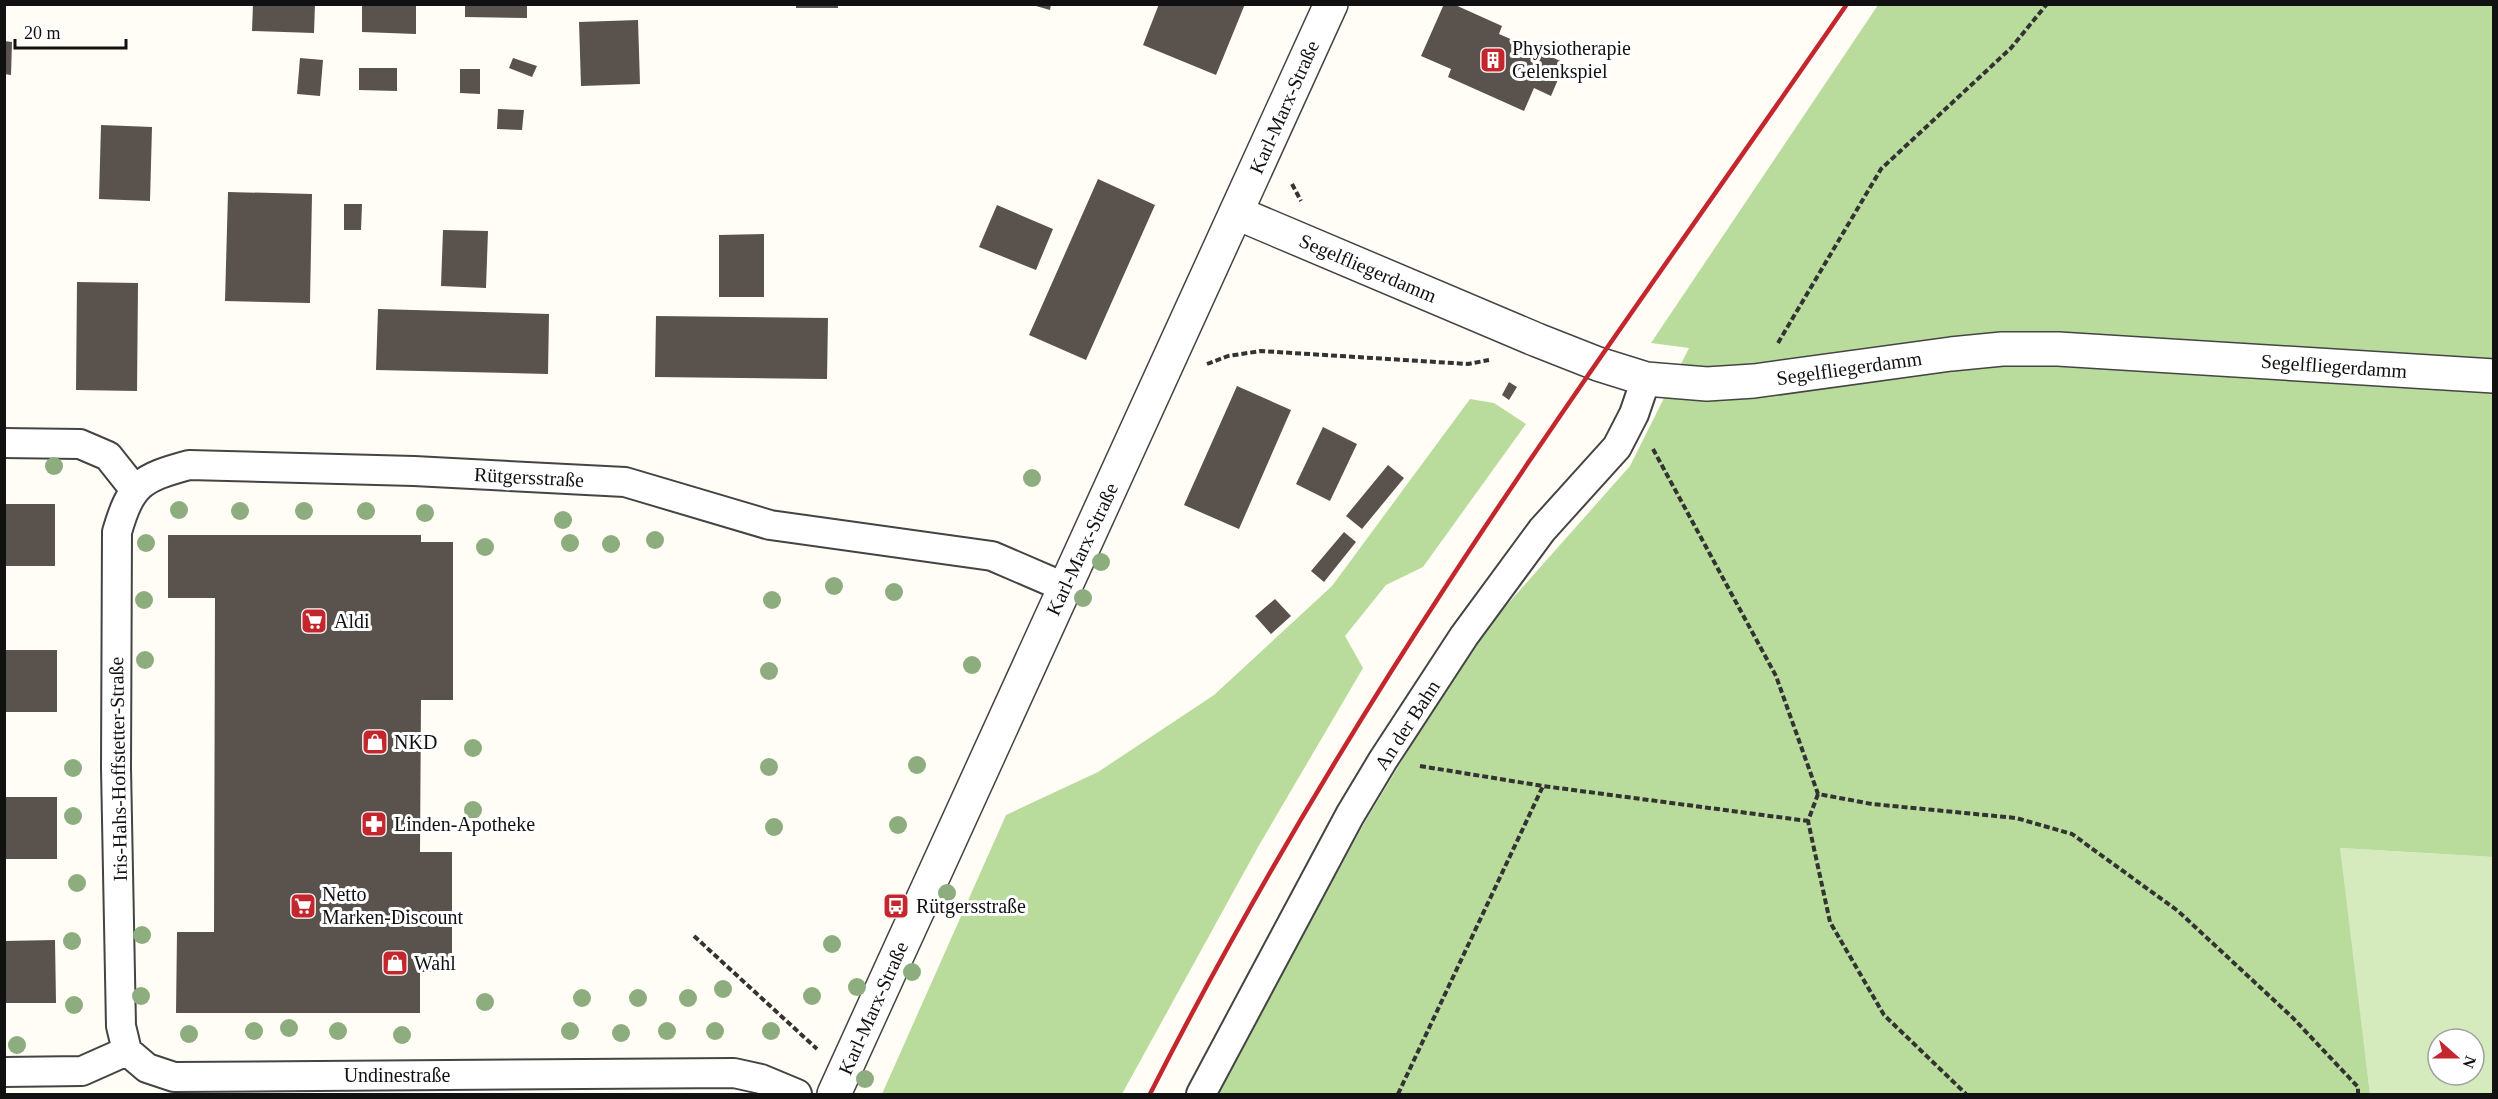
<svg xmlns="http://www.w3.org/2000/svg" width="2498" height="1099" viewBox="0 0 2498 1099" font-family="Georgia,serif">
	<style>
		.green { fill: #d5ebbd; fill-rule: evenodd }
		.forest { fill: #b9dc9c }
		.building { fill: #5a524d }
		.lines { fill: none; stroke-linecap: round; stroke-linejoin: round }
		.minor-casing { stroke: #444; stroke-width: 32 }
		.tertiary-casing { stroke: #444; stroke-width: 36 }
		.path { stroke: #333; stroke-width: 4; stroke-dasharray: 6 3; stroke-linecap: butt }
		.minor { stroke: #fff; stroke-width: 28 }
		.tertiary { stroke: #fff; stroke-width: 33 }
		.rail { stroke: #c4262e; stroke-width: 4.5 }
		.tree { fill: #8dad7f }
		.labels { text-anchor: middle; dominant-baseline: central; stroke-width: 6; stroke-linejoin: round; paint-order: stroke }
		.poi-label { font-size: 20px; fill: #111; stroke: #fff; text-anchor: start }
		.street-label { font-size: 20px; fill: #111; stroke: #fff }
	</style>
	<rect width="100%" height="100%" fill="#fffdf5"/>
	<path class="green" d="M2339,848l154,9v237h-123zM2438,1039h36v36h-36z"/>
	<path class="forest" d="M1878,5h615v852l-153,-9 30,246h-1154l150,-274 108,-178 156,-176 59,-118 -38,-5z
		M1470,399l24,4 32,21 -103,143 -37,18 -41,51 18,32 -105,179 -136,247h-240l124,-279 92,-43 116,-77 118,-109z"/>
	<path class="building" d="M253,4h62l-1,29 -62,-2z
		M362,4h54v30l-54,-2z
		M465,4h62v14l-62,-1z
		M1029,4h22l-1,6z
		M1159,4h86l-29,71 -73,-30z
		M1444,4h9l49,22 -3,8 66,29 -14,33 -17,-8 -10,23 -76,-34 3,-8 -30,-13z
		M796,5h42v3h-42z
		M638,20l2,64 -59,2 -2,-64z
		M4,41l8,1 -1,33 -7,-1z
		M300,58l23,2 -3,36 -23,-2z
		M513,58l24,8 -5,11 -23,-9z
		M359,68h38v23l-38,-1z
		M460,69h20v25l-20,-1z
		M498,109l26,1 -2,20 -25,-1z
		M101,125l51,2 -2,74 -51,-2z
		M1098,179l57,26 -69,155 -57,-25z
		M228,192l84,2 -2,109 -85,-2z
		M344,204h18l-1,26h-17z
		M997,205l56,24 -17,41 -57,-23z
		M443,230l45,1 -2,57 -45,-2z
		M764,234v63h-45v-62z
		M77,282l61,1 -1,108 -61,-1z
		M378,309l171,5 -1,60 -172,-4z
		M656,316l172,2 -1,61 -172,-2z
		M1509,382l8,5 -8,13 -7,-5z
		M1237,386l54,24 -52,119 -55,-24z
		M1323,427l34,17 -27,57 -34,-17z
		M1388,465l16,13 -42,51 -16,-13z
		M4,504h51v62h-51z
		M1344,532l12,10 -32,40 -13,-11z
		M168,535h253v7h32v158h-32l-1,152h32v120h-32v41h-244l1,-81h37l1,-334h-47z
		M1275,599l16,17 -20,18 -16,-18z
		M4,650h53v62h-53z
		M4,797h53v62h-53z
		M55,940l1,63h-52v-62z"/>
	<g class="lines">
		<g class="minor-casing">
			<path id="minor" d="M4,443l76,1 28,12 27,34
				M127,1051l-6,-25 -5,-258 1,-236c14,-48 24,-54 72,-67l225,6 211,11 145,43 222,31 72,31
				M127,1051l20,17 27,9 560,-4 27,6 36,15
				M4,1072l78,-1 45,-20
				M1201,1094l149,-279 33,-55 81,-124 78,-106 75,-83 17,-33 12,-35"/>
		</g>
		<g class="tertiary-casing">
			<path id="tertiary" d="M1237,213l300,127 61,24 48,15 61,5 47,-3 197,-27 51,-5h56l436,27
				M834,1094l497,-1090"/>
		</g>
		<path class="path" d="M1292,184l9,17
			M1778,343l103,-174 130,-121 36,-44
			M1207,364l21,-8 33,-5 207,13 21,-4
			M1653,449l123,227 42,118 54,10 144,14 56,16 106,77 114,106 66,70v7
			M1420,766l123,20 265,35
			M1818,794l-10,27 22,101 54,93 82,79
			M694,936l123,113
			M1398,1094l145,-308"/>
		<use href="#minor" class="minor"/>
		<use href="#tertiary" class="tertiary"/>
		<path class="rail" d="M1150,1094c89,-175 190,-346 298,-511 128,-196 266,-386 399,-579"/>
	</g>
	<g class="tree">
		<circle cx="54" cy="466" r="9"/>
		<circle cx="1032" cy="478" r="9"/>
		<circle cx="179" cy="510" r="9"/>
		<circle cx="240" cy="511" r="9"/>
		<circle cx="304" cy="511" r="9"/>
		<circle cx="366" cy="511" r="9"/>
		<circle cx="425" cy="513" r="9"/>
		<circle cx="563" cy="520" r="9"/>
		<circle cx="655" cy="540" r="9"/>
		<circle cx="146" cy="543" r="9"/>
		<circle cx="570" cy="543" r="9"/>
		<circle cx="611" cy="544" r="9"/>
		<circle cx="485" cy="547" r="9"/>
		<circle cx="1101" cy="562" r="9"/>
		<circle cx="834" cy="586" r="9"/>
		<circle cx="894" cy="592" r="9"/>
		<circle cx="1083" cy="598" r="9"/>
		<circle cx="144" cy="600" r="9"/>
		<circle cx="772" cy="600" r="9"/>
		<circle cx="145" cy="660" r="9"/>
		<circle cx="972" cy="665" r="9"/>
		<circle cx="769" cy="671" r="9"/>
		<circle cx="473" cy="748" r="9"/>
		<circle cx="917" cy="765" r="9"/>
		<circle cx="769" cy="767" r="9"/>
		<circle cx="73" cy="768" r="9"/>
		<circle cx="473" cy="810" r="9"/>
		<circle cx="73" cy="816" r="9"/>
		<circle cx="898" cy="825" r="9"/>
		<circle cx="774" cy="827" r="9"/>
		<circle cx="77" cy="883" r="9"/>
		<circle cx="947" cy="893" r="9"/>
		<circle cx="142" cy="935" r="9"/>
		<circle cx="72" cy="941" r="9"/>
		<circle cx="832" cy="944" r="9"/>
		<circle cx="912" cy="972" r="9"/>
		<circle cx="857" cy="987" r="9"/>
		<circle cx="723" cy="989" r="9"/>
		<circle cx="141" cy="996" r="9"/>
		<circle cx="812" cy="996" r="9"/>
		<circle cx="582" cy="998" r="9"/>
		<circle cx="638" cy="998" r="9"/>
		<circle cx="688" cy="998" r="9"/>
		<circle cx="485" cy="1002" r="9"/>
		<circle cx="74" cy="1005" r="9"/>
		<circle cx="289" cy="1028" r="9"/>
		<circle cx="254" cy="1031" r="9"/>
		<circle cx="338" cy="1031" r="9"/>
		<circle cx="570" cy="1031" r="9"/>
		<circle cx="667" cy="1031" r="9"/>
		<circle cx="715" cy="1031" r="9"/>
		<circle cx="771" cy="1031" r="9"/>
		<circle cx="621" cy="1033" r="9"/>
		<circle cx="189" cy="1034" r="9"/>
		<circle cx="402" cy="1035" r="9"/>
		<circle cx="17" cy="1045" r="9"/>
		<circle cx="865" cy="1079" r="9"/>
	</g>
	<defs>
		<g id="building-square" transform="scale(1.35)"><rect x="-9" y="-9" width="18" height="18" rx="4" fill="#c4262e" stroke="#fff"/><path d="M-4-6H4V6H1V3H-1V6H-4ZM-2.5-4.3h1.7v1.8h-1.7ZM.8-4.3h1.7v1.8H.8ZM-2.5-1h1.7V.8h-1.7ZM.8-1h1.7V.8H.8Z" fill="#fff"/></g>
		<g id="supermarket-square" transform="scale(1.35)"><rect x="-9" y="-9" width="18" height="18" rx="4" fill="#c4262e" stroke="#fff"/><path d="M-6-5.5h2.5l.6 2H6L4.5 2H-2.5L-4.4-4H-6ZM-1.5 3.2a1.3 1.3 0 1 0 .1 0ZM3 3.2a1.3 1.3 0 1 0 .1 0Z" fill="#fff"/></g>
		<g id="shop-square" transform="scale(1.35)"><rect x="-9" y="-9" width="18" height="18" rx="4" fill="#c4262e" stroke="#fff"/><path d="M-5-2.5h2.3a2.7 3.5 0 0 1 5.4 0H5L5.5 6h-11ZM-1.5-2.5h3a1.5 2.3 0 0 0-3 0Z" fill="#fff"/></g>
		<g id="pharmacy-square" transform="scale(1.35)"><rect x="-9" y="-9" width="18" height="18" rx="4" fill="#c4262e" stroke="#fff"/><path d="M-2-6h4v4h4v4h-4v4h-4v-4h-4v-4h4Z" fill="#fff"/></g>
		<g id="bus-square" transform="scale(1.35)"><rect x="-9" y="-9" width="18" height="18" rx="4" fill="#c4262e" stroke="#fff"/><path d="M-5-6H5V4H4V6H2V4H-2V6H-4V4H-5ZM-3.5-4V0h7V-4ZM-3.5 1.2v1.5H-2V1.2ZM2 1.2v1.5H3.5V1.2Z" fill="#fff"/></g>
	</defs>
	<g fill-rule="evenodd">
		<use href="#building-square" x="1493" y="60"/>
		<use href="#supermarket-square" x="314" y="621"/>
		<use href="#shop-square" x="375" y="742"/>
		<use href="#pharmacy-square" x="374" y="824"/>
		<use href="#supermarket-square" x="303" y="906"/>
		<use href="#bus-square" x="896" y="906"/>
		<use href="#shop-square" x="395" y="963"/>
	</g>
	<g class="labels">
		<g class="poi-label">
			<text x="1512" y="48">Physiotherapie<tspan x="1512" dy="23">Gelenkspiel</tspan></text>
			<text x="334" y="621">Aldi</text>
			<text x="394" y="742">NKD</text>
			<text x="394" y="824">Linden-Apotheke</text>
			<text x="322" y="894">Netto<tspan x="322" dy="23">Marken-Discount</tspan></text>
			<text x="916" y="906">Rütgersstraße</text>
			<text x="414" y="963">Wahl</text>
		</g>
		<g class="street-label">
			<text transform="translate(1284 107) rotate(-66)">Karl-Marx-Straße</text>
			<text transform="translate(1368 268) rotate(23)">Segelfliegerdamm</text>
			<text transform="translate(2334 366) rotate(4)">Segelfliegerdamm</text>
			<text transform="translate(1849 368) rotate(-8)">Segelfliegerdamm</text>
			<text transform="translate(529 477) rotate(3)">Rütgersstraße</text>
			<text transform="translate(1082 549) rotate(-65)">Karl-Marx-Straße</text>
			<text transform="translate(1407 725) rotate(-57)">An der Bahn</text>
			<text transform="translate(118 769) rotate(-91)">Iris-Hahs-Hoffstetter-Straße</text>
			<text transform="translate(873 1008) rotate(-66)">Karl-Marx-Straße</text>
			<text x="397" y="1075">Undinestraße</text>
		</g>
	</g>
	<rect width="2498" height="1099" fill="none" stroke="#111111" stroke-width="12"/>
	<g transform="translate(2456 1057) rotate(111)"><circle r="28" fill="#ffffff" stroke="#a0a0a0" stroke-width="1.5"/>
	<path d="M0-4.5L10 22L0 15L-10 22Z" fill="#c4262e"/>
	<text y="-9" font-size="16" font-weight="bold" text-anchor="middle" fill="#111111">N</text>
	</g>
	<path d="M15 39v9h111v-9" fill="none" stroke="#111111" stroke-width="3"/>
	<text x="24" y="39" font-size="18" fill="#111111" stroke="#ffffff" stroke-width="4.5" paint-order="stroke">20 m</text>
</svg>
